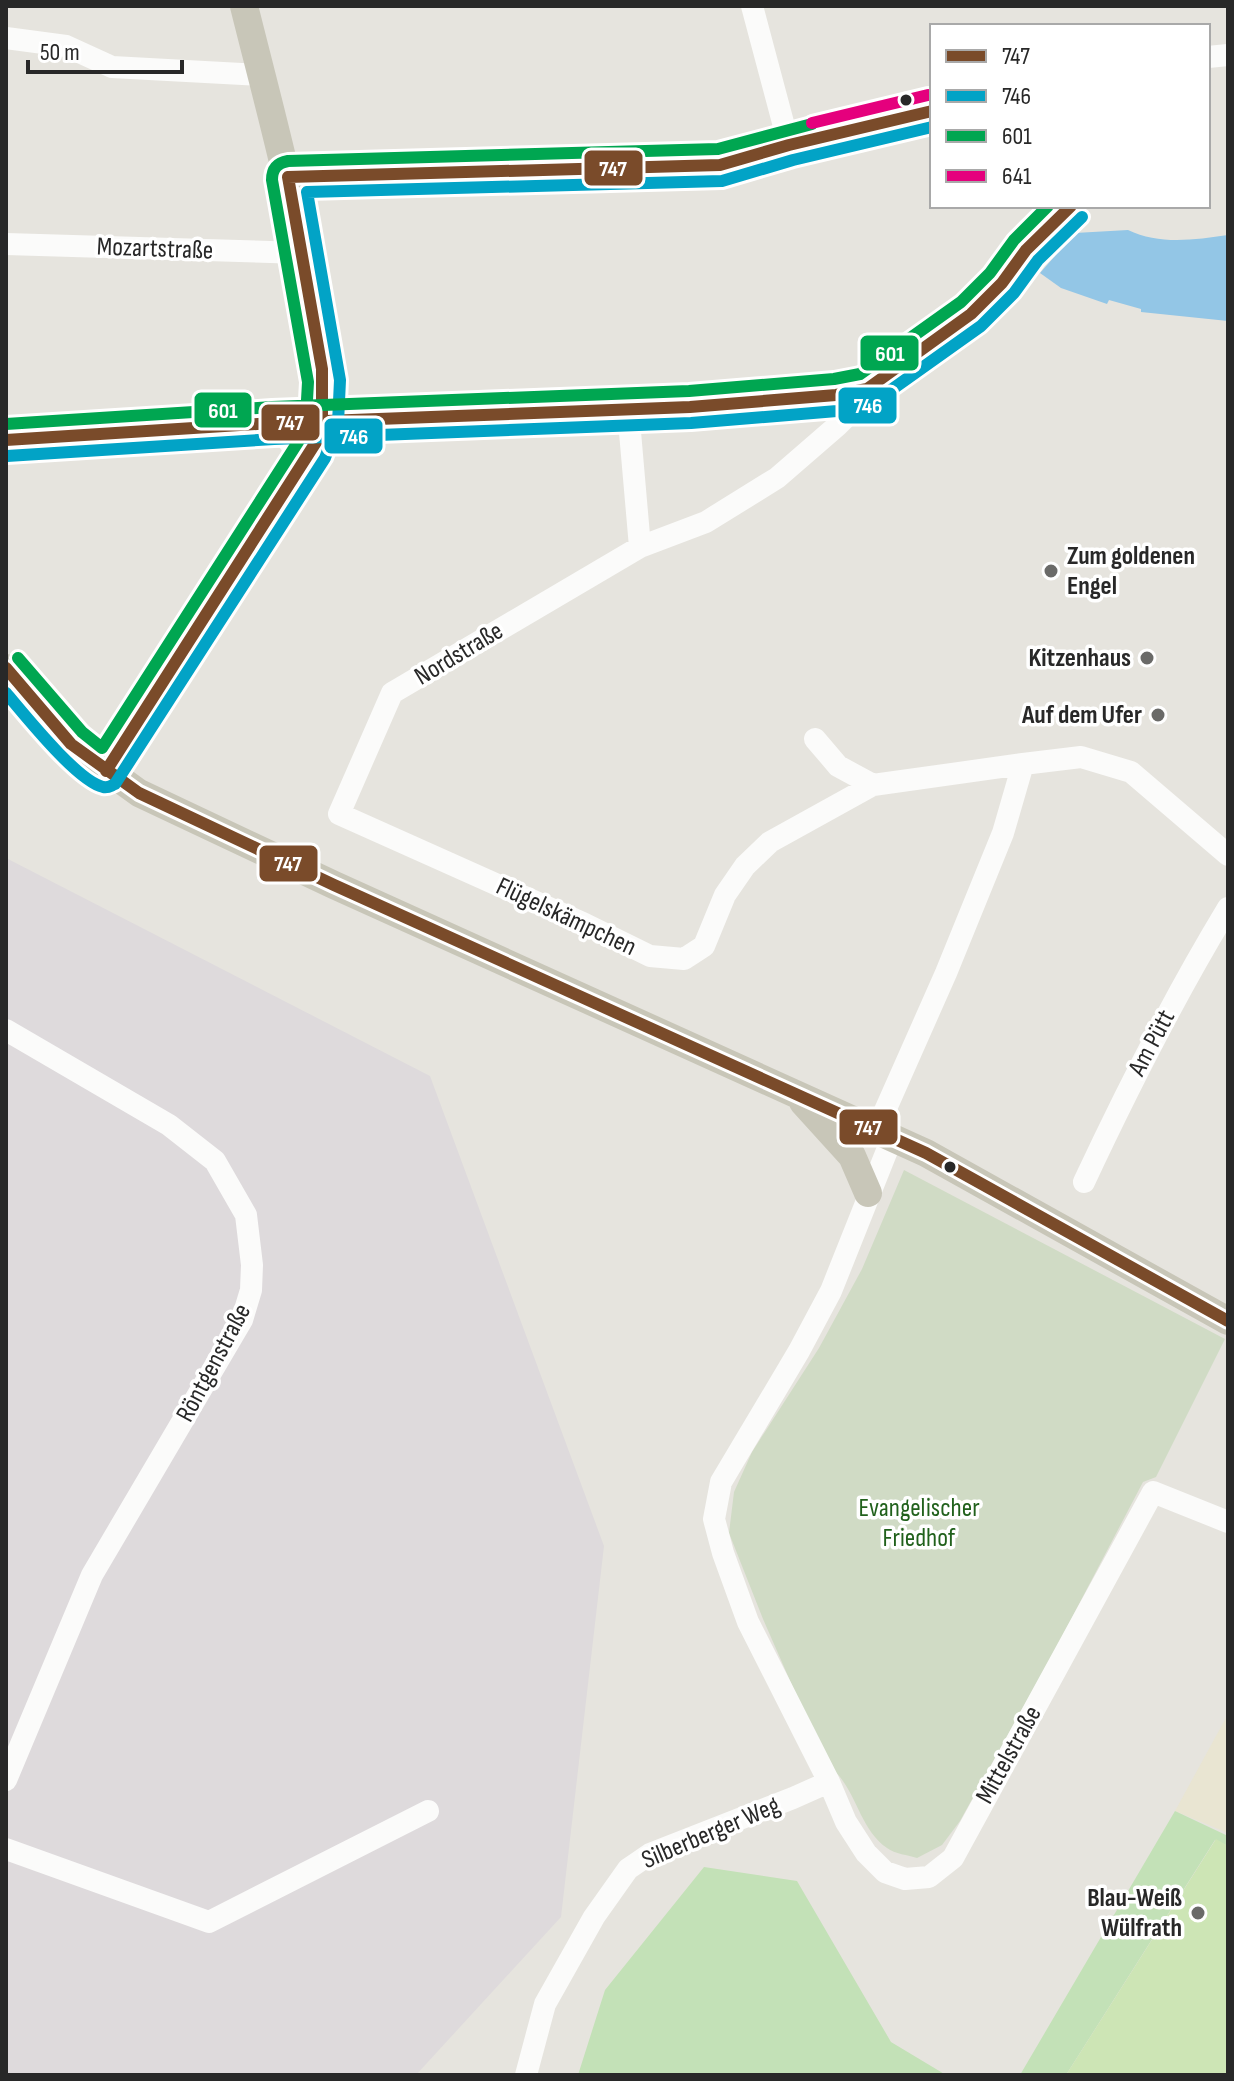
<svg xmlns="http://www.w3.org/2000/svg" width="1234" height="2081" viewBox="0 0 1234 2081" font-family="'Sofia Sans Condensed',sans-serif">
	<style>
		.industrial { fill: #dedadc }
		.education { fill: #e9e5d2 }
		.green { fill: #c3e1b7 }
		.cemetery { fill: #d0dbc5 }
		.pitch { fill: #cde5b5 }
		.water { fill: #93c6e6 }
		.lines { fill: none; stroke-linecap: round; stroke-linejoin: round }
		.minor { stroke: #fbfbfa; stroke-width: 22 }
		.major { stroke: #c8c6b8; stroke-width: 28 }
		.bus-1-casing { stroke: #fff; stroke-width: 18 }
		.bus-2-casing { stroke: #fff; stroke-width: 18 }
		.bus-3-casing { stroke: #fff; stroke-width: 18 }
		.bus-4-casing { stroke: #fff; stroke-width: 18 }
		.bus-1 { stroke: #7a4b2a; stroke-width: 12 }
		.bus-2 { stroke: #02a3c6; stroke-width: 12 }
		.bus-3 { stroke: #00a651; stroke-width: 12 }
		.bus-4 { stroke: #e5007d; stroke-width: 12 }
		.bus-dot { fill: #282828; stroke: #fff; stroke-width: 3 }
		.poi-dot { fill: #6a6a68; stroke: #fff; stroke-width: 3 }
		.labels { text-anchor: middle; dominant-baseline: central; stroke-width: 7; stroke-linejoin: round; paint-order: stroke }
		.street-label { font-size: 26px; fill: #282828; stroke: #fff }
		.poi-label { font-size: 26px; font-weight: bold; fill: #282828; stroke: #fff; text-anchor: end }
		.park-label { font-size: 26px; fill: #21611c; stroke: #fff }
		.line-badge { stroke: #fff; stroke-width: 3 }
		.badge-label { font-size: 22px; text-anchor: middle; font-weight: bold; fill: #fff }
	</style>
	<rect width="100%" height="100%" fill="#e6e4de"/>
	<path class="industrial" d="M6,858l424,218 174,470 -43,371 -145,158h-410z"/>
	<path class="education" d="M1228,1714v119l-53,-22z"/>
	<path class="green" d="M1175,1811l53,25v10l-13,-6 -149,235h-46z
		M704,1867l93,14 94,161 55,33h-368l27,-85z"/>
	<path class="cemetery" d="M904,1170l321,169 -69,138 -13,5 -86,164 -97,175 -18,24 -25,13c-9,-3 -22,-4 -30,-10 -30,-21 -31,-64 -60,-83l-64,-146 -34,-86 5,-41 18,-40 67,-104 43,-79z"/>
	<path class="pitch" d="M1216,1839l12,7v229h-162z"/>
	<path class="water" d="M1128,230c31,15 66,10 100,5v86l-87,-9v-3l-32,-9 -2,4 -46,-16 -21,-15 35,-40z"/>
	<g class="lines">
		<path class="minor" d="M752,6l37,139
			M6,38l60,8 46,21 149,8
			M1208,57l20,-2
			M288,177l432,-12 69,-20 143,-34
			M6,244l297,9
			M867,389l-11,18 -19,19 -60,52 -71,44 -66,25 -248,146 -53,121 246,110 65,32 34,3 20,-13 21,-51 20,-29 25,-24 103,-57 150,-21
			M628,409l12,138
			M273,423c18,20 24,23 23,51
			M815,739l23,27 35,19
			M106,771l206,-322 10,-28 368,-14 146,-12 31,-6 104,-75 31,-31 24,-33 45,-44
			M6,1030l163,95 46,36 31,54 6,50 -1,25 -9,30 -150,255 -86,205
			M876,1131l70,-158 57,-140 20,-69 58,-7 50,15 97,83
			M892,1138l-61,153 -32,60 -78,131 -7,37 9,34 25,69 81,160 17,40 20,31 19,19 20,7 24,-2 24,-19 200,-366 75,30
			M1084,1182c44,-94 90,-185 144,-274
			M6,1849l203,73 219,-111
			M526,2075l19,-71 49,-87 34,-48 22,-15 143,-56 36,-16"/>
		<path class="major" d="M6,440l316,-19c2,-44 -5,-85 -12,-128 -16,-97 -42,-191 -66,-287
			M6,668l65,76 68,49 195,92 592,268 302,168
			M803,1102l49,54 16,37"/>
		<g class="bus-1-casing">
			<path id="bus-1" d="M288,177l432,-12 69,-20 143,-34
				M6,440l267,-17 417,-16 146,-12 31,-6 104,-75 31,-31 24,-33 45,-44
				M6,668l65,76 68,49 195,92 592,268 302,168
				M106,771l212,-332 4,-18v-52l-34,-192"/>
		</g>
		<g class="bus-2-casing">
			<path id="bus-2" d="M7,456l267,-17 417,-16 146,-12 33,-6 111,-79 33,-33 24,-33 44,-43
				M6,693c18,21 71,88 97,94 6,1 7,-1 12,-3l210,-326 13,-35 2,-43 -33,-188 415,-11 71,-21 139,-33"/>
		</g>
		<g class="bus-3-casing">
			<path id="bus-3" d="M6,424l266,-17 417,-16 145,-12 26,-5 101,-72 29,-29 24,-33 34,-34
				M18,658l64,74 20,16 196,-306 8,-24 2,-36 -36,-202c0,-11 5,-17 16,-19l430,-12 94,-25"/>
		</g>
		<g class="bus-4-casing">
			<path id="bus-4" d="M812,123l116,-28"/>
		</g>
		<use href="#bus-1" class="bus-1"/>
		<use href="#bus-2" class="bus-2"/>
		<use href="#bus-3" class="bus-3"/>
		<use href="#bus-4" class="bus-4"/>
	</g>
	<g class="bus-dot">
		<circle cx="906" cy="100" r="7"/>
		<circle cx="950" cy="1167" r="7"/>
	</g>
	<g class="poi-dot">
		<circle cx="1051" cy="571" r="8"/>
		<circle cx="1147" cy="658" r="8"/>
		<circle cx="1158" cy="715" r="8"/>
		<circle cx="1198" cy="1913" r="8"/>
	</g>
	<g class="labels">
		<g class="street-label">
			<text transform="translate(155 249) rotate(2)">Mozartstraße</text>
			<text transform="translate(459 654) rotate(-31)">Nordstraße</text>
			<text transform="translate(566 917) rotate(25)">Flügelskämpchen</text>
			<text transform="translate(1152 1043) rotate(-62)">Am Pütt</text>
			<text transform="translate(214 1363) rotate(-62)">Röntgenstraße</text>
			<text transform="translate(1009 1755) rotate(-61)">Mittelstraße</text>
			<text transform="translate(711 1833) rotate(-23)">Silberberger Weg</text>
		</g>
		<g class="poi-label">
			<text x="1067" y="556" text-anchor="start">Zum goldenen<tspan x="1067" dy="30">Engel</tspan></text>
			<text x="1131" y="658">Kitzenhaus</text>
			<text x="1142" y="715">Auf dem Ufer</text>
			<text x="1182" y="1898">Blau-Weiß<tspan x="1182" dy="30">Wülfrath</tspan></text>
		</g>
		<g class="park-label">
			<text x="919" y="1508">Evangelischer<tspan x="919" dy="30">Friedhof</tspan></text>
		</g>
	</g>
	<g class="line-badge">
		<rect x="583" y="149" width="61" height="38" rx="8" fill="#7a4b2a"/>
		<rect x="859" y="334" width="61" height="38" rx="8" fill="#00a651"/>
		<rect x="837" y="386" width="61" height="39" rx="8" fill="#02a3c6"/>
		<rect x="193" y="391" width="60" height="38" rx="8" fill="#00a651"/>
		<rect x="260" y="403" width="61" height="39" rx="8" fill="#7a4b2a"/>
		<rect x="323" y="417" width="61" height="38" rx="8" fill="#02a3c6"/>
		<rect x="258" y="844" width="61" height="39" rx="8" fill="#7a4b2a"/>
		<rect x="838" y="1108" width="61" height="38" rx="8" fill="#7a4b2a"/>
	</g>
	<g class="badge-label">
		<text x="613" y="176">747</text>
		<text x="890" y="361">601</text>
		<text x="868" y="413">746</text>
		<text x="223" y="418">601</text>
		<text x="290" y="430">747</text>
		<text x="354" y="444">746</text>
		<text x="288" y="871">747</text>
		<text x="868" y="1135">747</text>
	</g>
	<rect width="1234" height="2081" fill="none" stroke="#282828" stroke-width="16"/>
	<rect x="930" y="24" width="280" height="184" fill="#ffffff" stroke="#a9a9a9" stroke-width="2"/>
	<rect x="946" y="50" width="40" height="12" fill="#7a4b2a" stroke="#a9a9a9" stroke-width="2"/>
	<text x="1002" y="64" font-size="24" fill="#282828">747</text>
	<rect x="946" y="90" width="40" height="12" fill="#02a3c6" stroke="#a9a9a9" stroke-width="2"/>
	<text x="1002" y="104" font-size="24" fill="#282828">746</text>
	<rect x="946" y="130" width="40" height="12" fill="#00a651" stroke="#a9a9a9" stroke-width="2"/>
	<text x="1002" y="144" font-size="24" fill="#282828">601</text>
	<rect x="946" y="170" width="40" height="12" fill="#e5007d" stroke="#a9a9a9" stroke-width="2"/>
	<text x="1002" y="184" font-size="24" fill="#282828">641</text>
	<path d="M28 60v12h154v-12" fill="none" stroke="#282828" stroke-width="4"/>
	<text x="40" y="60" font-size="24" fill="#282828" stroke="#ffffff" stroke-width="6" paint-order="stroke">50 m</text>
</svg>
